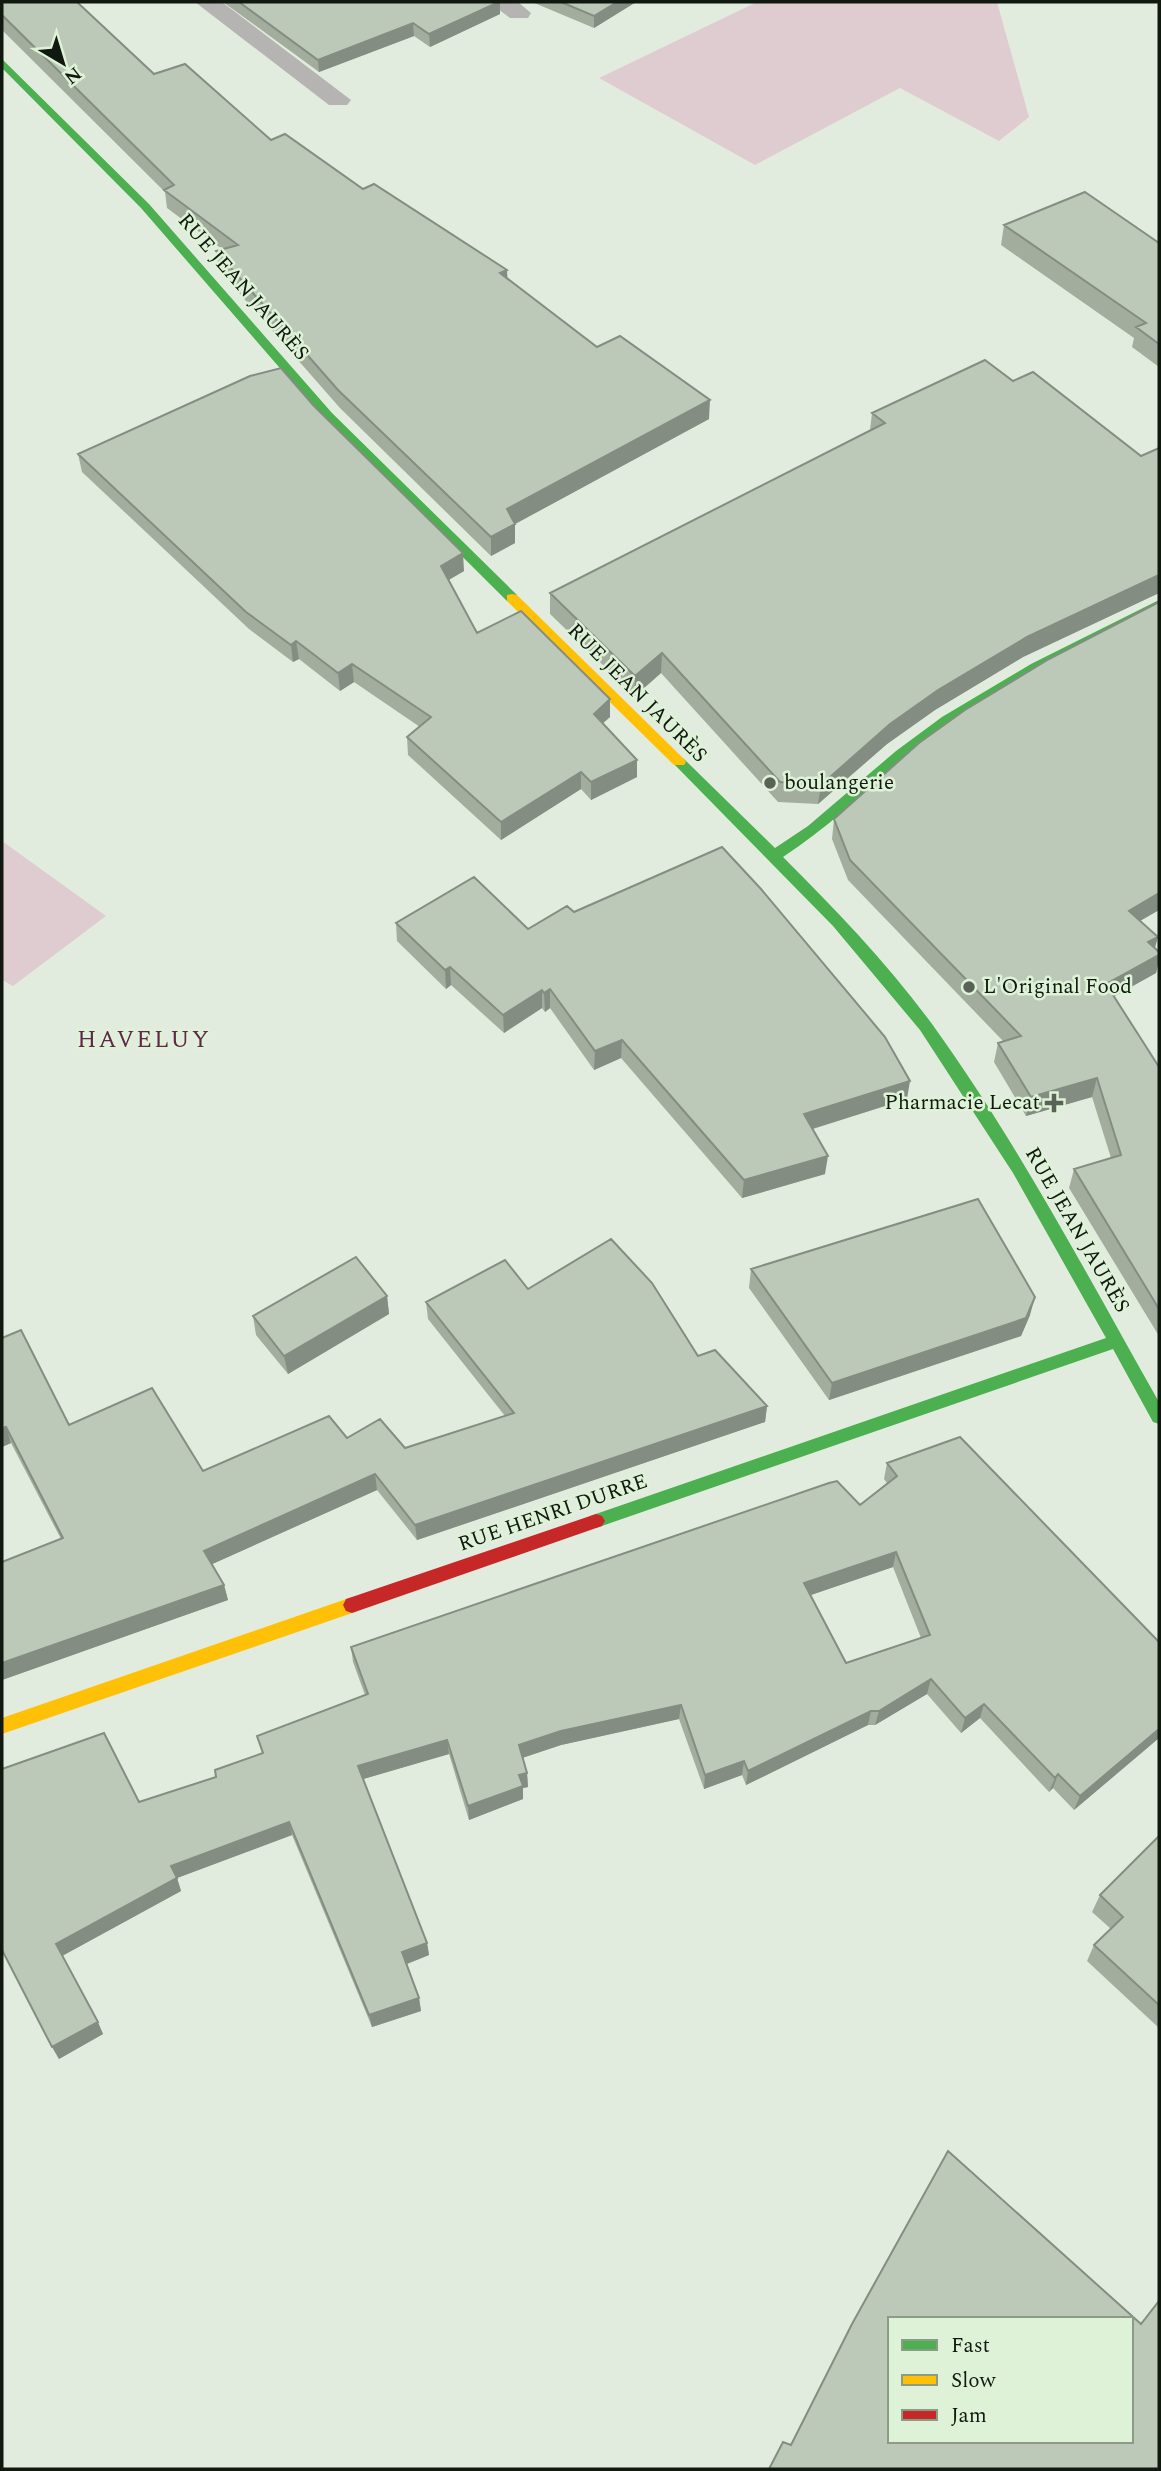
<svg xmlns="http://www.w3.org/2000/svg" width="1161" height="2471" viewBox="0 0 1161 2471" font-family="Spectral,serif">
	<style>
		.green { fill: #dfccd1 }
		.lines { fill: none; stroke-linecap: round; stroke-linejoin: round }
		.street { fill: #b6b3b3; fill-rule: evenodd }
		.fast { fill: #4caf50; fill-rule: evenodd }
		.slow { fill: #ffc107; fill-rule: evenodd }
		.jam { fill: #c62828; fill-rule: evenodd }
		.wall { fill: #a2ad9e; fill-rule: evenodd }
		.shaded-wall { fill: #848d81 }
		.building { fill: #bcc9b8; stroke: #848d81; stroke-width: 2; fill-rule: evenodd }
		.poi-dot { fill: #5a6257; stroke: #def2d8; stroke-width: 2.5 }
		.labels { text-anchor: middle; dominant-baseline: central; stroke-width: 5; stroke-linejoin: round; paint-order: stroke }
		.street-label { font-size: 21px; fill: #11180f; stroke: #def2d8 }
		.poi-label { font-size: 21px; fill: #11180f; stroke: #def2d8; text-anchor: start }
		.quarter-label { font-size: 24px; letter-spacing: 2px; fill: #632548; stroke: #def2d8 }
	</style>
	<rect width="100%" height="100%" fill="#e2ecde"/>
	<path class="green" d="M757,2h240l32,115 -30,24 -99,-53 -145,77 -156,-87z
		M2,841l104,75 -93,70 -11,-6z"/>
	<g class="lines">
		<path class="street" d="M195,2h27l129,98 -4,5h-18z
			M489,2h29l13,11 -3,5h-18z"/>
		<path class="fast" d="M2,59l147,145 183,209 185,182v6h-10l-183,-182 -183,-211 -139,-140z
			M1159,600v9c-80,40 -163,80 -235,134 -48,37 -90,81 -141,114 53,53 105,107 149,167 86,119 155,251 227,378v22l-6,-2 -40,-73 -517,179 -6,-2 -3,-5 3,-5 516,-178 -93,-165 -93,-143 -87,-104 -161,-164 7,-5 5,2 91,89 33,-22 88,-75 46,-34 89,-53z"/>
		<path class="slow" d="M512,594l5,1 167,164 2,3 -2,3h-10l-167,-164v-6z
			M352,1597l6,2 3,6 -3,6 -356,123v-16z"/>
		<path class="jam" d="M596,1514l6,2 3,5 -3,5 -250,87 -6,-2 -3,-6 3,-6 6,-2z"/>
	</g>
	<path class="wall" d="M2,2l152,72 117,66 92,49 145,90 89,68 112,72 -194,105v19l-24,13 -151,-148 -121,-138 -3,-19 6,-2 -55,-41 -2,-16 -163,-162z
		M223,2h277v12l-70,33 -16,-11 -95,36z
		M532,2h104l-42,26z
		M1004,225l155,18v124l-27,-20 2,-9 -133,-93z
		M1013,381l128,75 18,-8v145l-136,64 -88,53 -48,34 -69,60 -40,-2 -117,-129 -26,23 -85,-82v-21l320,-163 2,-17z
		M314,406l150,165 -16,9 29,53 133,84 -7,6 34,54 -46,23 -10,-11 -80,51 -93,-85 -1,-18 13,-10 -66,-45 -14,9 -41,-32 -6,3 -44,-33 -167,-157 -4,-18z
		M1159,602v308l-19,11 18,16 -3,11 4,4v8l-3,13 -43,23 46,71v269l-90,-148 5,-19 37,-11 -19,-61 -66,19 -32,-54 4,-19 5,-2 -155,-161 -16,-41 2,-20z
		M574,912l333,187 -94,30 12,45 -83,24 -121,-140 -27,12 -44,-62 -5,4 -3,-4 -38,25 -53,-48 -5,4 -49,-48 -1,-18 132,6z
		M751,1269l279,46 -9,21 -192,64 -80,-112z
		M528,1289l170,67 69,50 -2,16 -348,118 -40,-50 -165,74 12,21 4,15 -226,80v-118l59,-23 -50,-96 -9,4v-109l67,87 134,46 144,-33 58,10 100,-32 -77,-97 -2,-17z
		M387,1296l2,18 -101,60 -32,-39 -3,-19z
		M887,1463l272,179v96l-85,72 -21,-22 -4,4 -69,-74 -19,15 -34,-39 -52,31h-7l-122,60 -4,-10 -38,14 -25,-70 -118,26 -39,13 5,15 1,14 -5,1v11l-54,21 -20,-66 -86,25 64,164 2,12 -22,9 12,34 2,13 -49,16 -80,-192 -115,43 4,13 -119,65 41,78 -44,25 -57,-109 137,-148 77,-25 46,-24 -5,-17 108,-41 -12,-33 -2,-15 509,-142 27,-22 -3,-4zM893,1567l28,71 -75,25 -35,-68z
		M1159,1836v192l-72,-67 7,-16 17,-16 -19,-17 8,-17z"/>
	<path class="shaded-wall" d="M500,2v12l-70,33 -1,-13z
		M617,2h19l-42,26v-12z
		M413,23l1,13 -95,36 -1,-12z
		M507,270l1,18 -8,-15z
		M710,400l-1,19 -194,105v19l-24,13v-19l16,-28z
		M463,553l1,18 -22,13 -1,-18z
		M1159,575v18l-136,64 -88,53 -48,34 -69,60 3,-19 69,-61 48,-34 89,-53z
		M296,641l3,18 -6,3 -2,-17z
		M662,653l-1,20 -26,23v-20z
		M352,664l2,18 -14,9 -2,-18z
		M610,699v18l-16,14v-17z
		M637,760v17l-46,23v-18z
		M581,772v17l-80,51v-18z
		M1159,893v17l-35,20 5,-19z
		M1158,937l-6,19 -4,-14z
		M1159,955v5l-3,13 -55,31 5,-20z
		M450,967l1,18 -5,4 -1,-19z
		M550,989v19l-5,4 -1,-19z
		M542,990v18l-38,25 -1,-18z
		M622,1040l-1,18 -27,12 1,-19z
		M1097,1078l-5,19 -66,19 5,-19z
		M910,1081l-3,18 -105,33 2,-18z
		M828,1156l-3,18 -83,24 2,-18z
		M387,1296l2,18 -101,60 -4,-18z
		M1035,1297l-5,18 -9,21 -192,64 3,-17z
		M767,1406l-2,16 -348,118 -2,-15z
		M6,1427l5,16 -9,4v-19z
		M375,1474l2,16 -169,76 -4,-15z
		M896,1552l-3,15 -91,31 2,-15z
		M224,1585l4,15 -226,80v-17z
		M931,1679l-4,15 -52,31 4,-14z
		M984,1704l-4,14 -19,15 4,-15z
		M681,1705l-2,14 -118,26 -42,14v-14l42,-14z
		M871,1711l-3,14 -122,60 2,-14z
		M1159,1729v9l-85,72 6,-14z
		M447,1740l2,14 -89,26 -2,-14z
		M744,1761l-2,14 -38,14 1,-14z
		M527,1773l1,14 -5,1v11l-54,21 -1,-14 51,-31z
		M1058,1774l-5,14 -4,4 6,-14z
		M289,1822l3,13 -115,43 4,13 -119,65 -6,-12 115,-78z
		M427,1943l2,12 -25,10 -2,-13z
		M419,1998l2,13 -49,16 -3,-12z
		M98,2022l5,12 -44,25 -7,-12z"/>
	<path class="building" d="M2,2h75l77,72 31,-10 86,76 14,-6 78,55 11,-5 133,86 -7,3 97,74 23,-11 90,64 -203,109 8,15 -24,13 -153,-147 -122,-139 22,-6 -74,-55 10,-5 -172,-170z
		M239,2h260l-70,32 -16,-11 -95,37z
		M561,2h56l-23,14z
		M1085,192l74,51v101l-23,-17 10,-4 -142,-98z
		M985,360l28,21 20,-9 108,84 18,-8v127l-132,62 -89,53 -48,34 -69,61 -41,-3 -118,-129 -27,23 -85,-83 335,-170 -13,-10z
		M281,368l33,38 149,147 -22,13 36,67 44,-22 89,88 -16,15 43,46 -46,22 -10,-10 -80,50 -94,-85 24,-20 -79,-53 -14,9 -42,-32 -5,4 -45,-33 -168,-158 172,-78z
		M1159,602v291l-30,18 29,26 -10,5 11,10v3l-53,29 53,83v242l-85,-140 47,-14 -24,-77 -66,19 -33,-54 23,-7 -171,-176 -16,-41 85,-76 46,-33 84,-51z
		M722,847l39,42 124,148 25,44 -106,33 24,42 -84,24 -122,-140 -27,11 -45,-62 -6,4 -2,-3 -39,25 -53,-48 -5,3 -49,-47 78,-46 54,52 39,-23 7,6z
		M978,1199l57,98 -9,21 -194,65 -81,-114z
		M611,1239l41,44 46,73 17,-6 52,56 -352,119 -40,-51 -171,77 20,34 -222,78v-101l61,-24 -57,-111 -4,1v-90l19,-8 48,95 83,-37 51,83 126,-55 18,22 33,-19 25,29 109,-35 -88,-111 79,-42 23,29z
		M356,1257l31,39 -103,60 -31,-40z
		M960,1437l199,205v87l-79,67 -22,-22 -3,4 -71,-74 -19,14 -34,-39 -52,32h-8l-123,60 -4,-10 -39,14 -24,-70 -120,26 -42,14 8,28 -8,2 4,11 -55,20 -21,-66 -89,26 69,177 -25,9 17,46 -50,17 -80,-193 -118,44 6,12 -121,66 42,78 -46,25 -50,-97v-181l102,-36 35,69 77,-25 -1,-7 48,-17 -6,-17 111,-42 -17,-47 478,-164 8,-2 23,24 37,-29 -10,-13zM896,1552l34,83 -84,28 -42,-80z
		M1159,1836v169l-65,-60 29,-28 -23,-22z
		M948,2151l193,173 18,-23v168h-390l14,-27 8,3 61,-121zM890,2319h241v122h-241z"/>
	<g class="poi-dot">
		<circle cx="770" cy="783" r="7"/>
		<circle cx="969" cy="987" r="7"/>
		<path d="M1050.5 1092.5h7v7h7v7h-7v7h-7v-7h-7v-7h7z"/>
	</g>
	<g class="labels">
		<g class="street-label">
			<text transform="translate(243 287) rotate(49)">RUE JEAN JAURÈS</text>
			<text transform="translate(637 693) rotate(45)">RUE JEAN JAURÈS</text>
			<text transform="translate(1077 1230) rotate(60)">RUE JEAN JAURÈS</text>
			<text transform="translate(553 1513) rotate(-19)">RUE HENRI DURRE</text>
		</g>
		<g class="poi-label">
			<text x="784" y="783">boulangerie</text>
			<text x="983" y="987">L'Original Food</text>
			<text x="1040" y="1103" text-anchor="end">Pharmacie Lecat</text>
		</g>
		<g class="quarter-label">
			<text x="144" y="1040">HAVELUY</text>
		</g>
	</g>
	<rect width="1161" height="2471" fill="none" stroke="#11180f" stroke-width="7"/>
	<rect x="888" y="2317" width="245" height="126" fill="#def2d8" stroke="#8c9b88" stroke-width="2"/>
	<rect x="902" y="2340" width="35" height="10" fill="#4caf50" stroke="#8c9b88" stroke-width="2"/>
	<text x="951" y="2352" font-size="21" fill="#11180f">Fast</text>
	<rect x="902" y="2375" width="35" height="10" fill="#ffc107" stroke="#8c9b88" stroke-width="2"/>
	<text x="951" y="2387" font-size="21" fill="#11180f">Slow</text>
	<rect x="902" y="2410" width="35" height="10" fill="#c62828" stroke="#8c9b88" stroke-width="2"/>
	<text x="951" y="2422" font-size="21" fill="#11180f">Jam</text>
	<g transform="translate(63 63) rotate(142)" stroke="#def2d8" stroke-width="5" paint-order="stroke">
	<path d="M0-5L12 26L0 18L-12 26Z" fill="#11180f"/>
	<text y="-10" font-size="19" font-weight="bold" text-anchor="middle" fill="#11180f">N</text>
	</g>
</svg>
